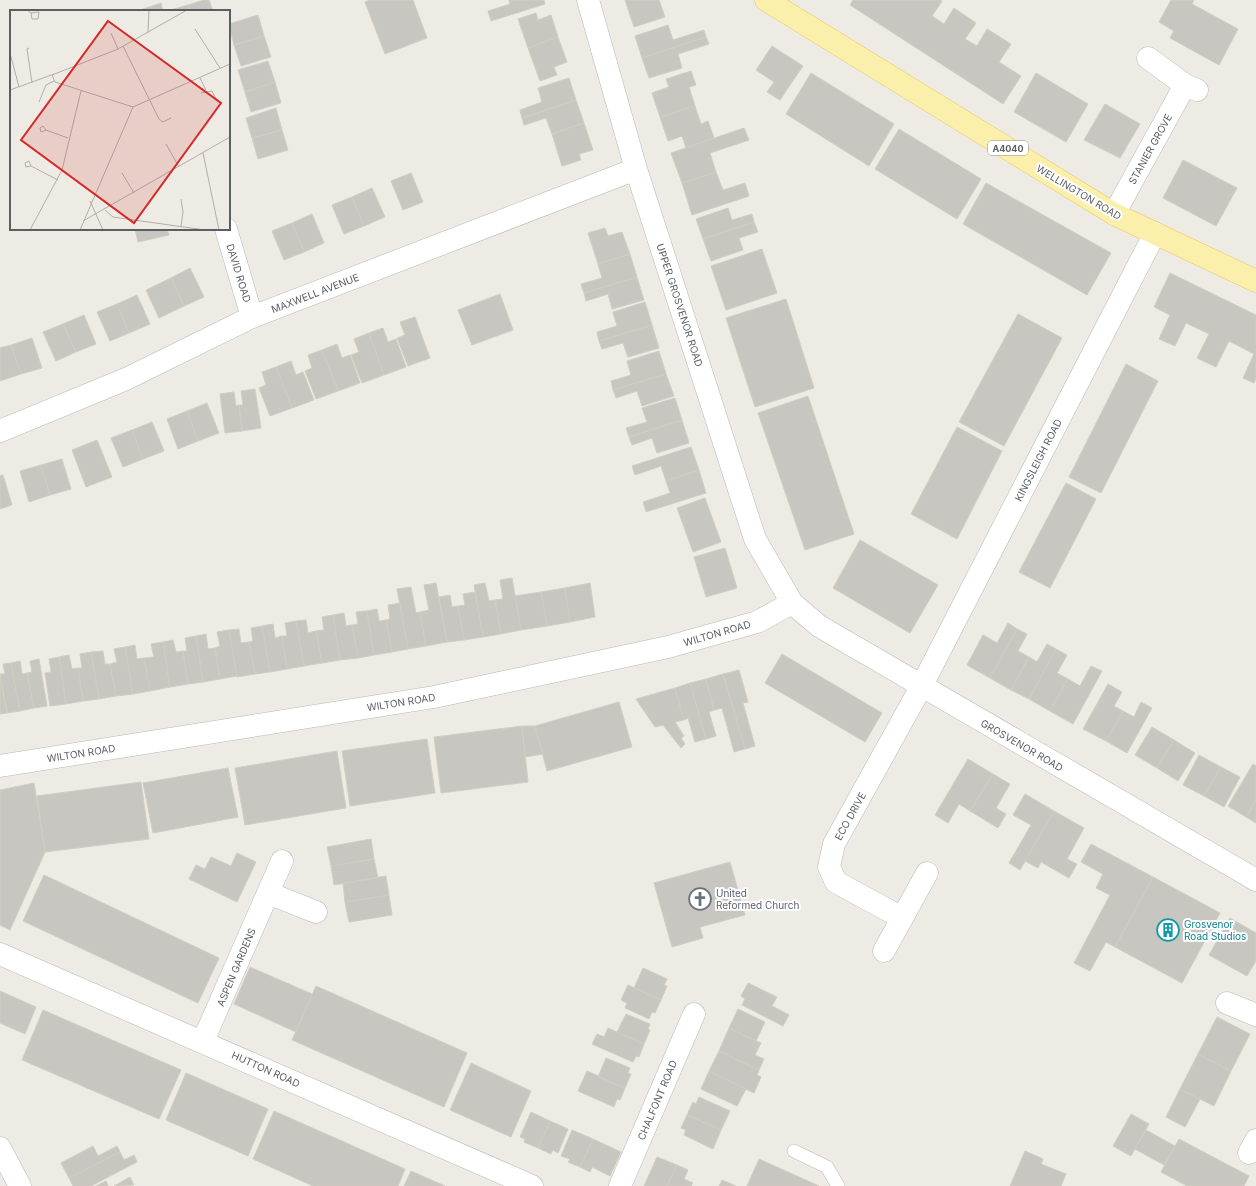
<svg xmlns="http://www.w3.org/2000/svg" width="1256" height="1186" viewBox="0 0 1256 1186" font-family="Inter,sans-serif">
	<style>
		.building { fill: #c8c6c0; stroke: #d2cdc2 }
		.lines { fill: none; stroke-linecap: round; stroke-linejoin: round }
		.lane-casing { stroke: #b6b9bd; stroke-width: 14 }
		.street-casing { stroke: #b6b9bd; stroke-width: 23 }
		.primary-casing { stroke: #eac660; stroke-width: 23 }
		.lane { stroke: #fff; stroke-width: 13 }
		.street { stroke: #fff; stroke-width: 22 }
		.primary { stroke: #fbf0ab; stroke-width: 22 }
		.labels { text-anchor: middle; dominant-baseline: central; stroke-width: 4; stroke-linejoin: round; paint-order: stroke }
		.shield { fill: #fff; stroke: #8c8f92; stroke-width: 1 }
		.shield-label { font-size: 9px; font-weight: bold; fill: #5b5f63 }
		.street-label { font-size: 10px; fill: #5b5f63; stroke: #fff }
		.worship-label { font-size: 10px; fill: #5b616d; stroke: #fff; text-anchor: start }
		.culture-label { font-size: 10px; fill: #0d838f; stroke: #fff; text-anchor: start }
		.inset-road { fill: none; stroke: #afafac; stroke-width: 1 }
		.view { fill: #d62828; fill-opacity: 0.15; stroke: #d62828; stroke-width: 2 }
		.inset-edge { fill: none; stroke: #5b5f63; stroke-width: 2 }
	</style>
	<rect width="100%" height="100%" fill="#edebe3"/>
	<path class="building" d="M204,0h5l4,11h-23l-2,-6z
		M370,0h43l14,38 -42,16 -20,-52z
		M509,0h35l1,4 -54,17 -3,-10 22,-7z
		M625,0h34l6,17 -31,10z
		M853,0h88l1,1 -10,15 12,8 10,-16 22,15 -11,16 12,7 10,-17 24,15 -12,18 22,14 -18,28 -153,-99z
		M1171,0h23l-2,4 46,25 -19,36 -49,-27 4,-7 -15,-9z
		M161,3l2,8h-20v-2z
		M188,5l2,6h-23z
		M536,13l2,7 13,-5 7,22 -30,11 -10,-29z
		M258,15l6,21 -30,9 -5,-21z
		M668,25l5,15 31,-10 2,7 -64,21 -7,-22z
		M264,36l7,21 -30,9 -7,-21z
		M558,37l9,25 -13,5 3,8 -17,6 -12,-33z
		M706,37l3,7 -31,10 4,14 -33,10 -7,-20z
		M772,46l31,20 -23,34 -13,-8 7,-10 -18,-12z
		M268,61l7,21 -30,10 -7,-22z
		M691,71l5,14 -7,2 6,19 -35,11 -8,-24 17,-6 -3,-8z
		M811,73l83,51 -25,42 -83,-52z
		M1036,73l52,31 -22,38 -52,-30z
		M569,78l7,22 -54,18 -2,-8 22,-8 -4,-14z
		M275,82l6,21 -30,9 -6,-20z
		M576,100l8,23 -32,11 -6,-16 -22,7 -2,-7z
		M1105,104l35,20 -20,34 -36,-18z
		M695,106l6,18 7,-3 6,17 -28,10 -4,-12 -14,5 -8,-24z
		M276,108l6,22 -30,8 -6,-20z
		M584,123l9,27 -14,4 2,6 -19,6 -10,-32z
		M744,128l5,12 -39,13 6,19 -34,11 -11,-30z
		M899,129l82,50 -24,40 -82,-50z
		M282,130l6,20 -30,9 -6,-21z
		M1183,160l54,28 -21,38 -53,-28z
		M716,172l7,18 22,-7 4,13 -57,19 -10,-32z
		M411,173l12,29 -20,8 -12,-29z
		M986,183l125,70 -24,42 -124,-71z
		M372,188l13,29 -21,9 -12,-29z
		M352,197l12,29 -20,8 -12,-29z
		M728,208l4,12 20,-6 2,8 -51,17 -7,-20z
		M312,214l12,29 -20,9 -12,-29z
		M754,222l4,10 -19,6 4,12 -32,11 -8,-22z
		M292,223l12,29 -20,8 -12,-29z
		M605,228l3,8 14,-4 8,22 -32,10 -10,-31z
		M135,229h32l2,6 -31,7z
		M762,249l15,44 -51,17 -15,-44z
		M630,254l7,23 -53,16 -3,-9 21,-6 -4,-14z
		M190,268l14,29 -20,9 -13,-28z
		M1170,273l86,42v63l-2,5 -11,-5 11,-24 -25,-13 -13,26 -19,-9 12,-24 -23,-11 -11,23 -16,-7 11,-24 -16,-8z
		M637,277l7,23 -32,9 -4,-15 -22,7 -2,-8z
		M171,278l13,28 -25,12 -13,-28z
		M500,294l13,36 -41,15 -14,-35z
		M137,295l13,29 -21,9 -12,-29z
		M786,299l28,89 -59,19 -29,-89z
		M645,302l7,23 -53,16 -2,-9 20,-6 -4,-14z
		M117,304l12,29 -19,8 -13,-29z
		M1018,314l44,24 -58,108 -45,-24z
		M84,315l12,29 -20,8 -13,-28z
		M415,317l15,41 -22,8 -11,-28 8,-3 -5,-13z
		M63,324l13,28 -20,9 -13,-29z
		M652,325l7,23 -31,9 -5,-14 -21,6 -3,-8z
		M383,328l5,14 8,-3 10,28 -22,8 -15,-42z
		M369,333l15,42 -22,8 -11,-28 8,-3 -5,-13z
		M32,338l10,30 -21,6 -10,-29z
		M337,344l5,14 8,-3 10,28 -22,8 -16,-41z
		M11,345l10,29 -21,7v-33z
		M322,350l16,41 -22,8 -11,-28 7,-3 -4,-13z
		M659,351l7,23 -53,16 -2,-9 20,-6 -4,-14z
		M291,361l5,14 7,-3 11,28 -22,8 -16,-41z
		M1126,364l32,17 -57,112 -32,-16z
		M276,367l16,41 -22,8 -11,-28 7,-3 -4,-13z
		M666,374l8,22 -32,10 -5,-15 -21,7 -3,-8z
		M255,389l6,39 -19,3 -3,-26h4l-2,-14z
		M234,392l2,14 3,-1 3,26 -17,2 -5,-39z
		M808,396l46,138 -49,16 -47,-137z
		M675,398l7,22 -53,17 -3,-9 21,-6 -5,-14z
		M207,403l12,30 -21,8 -11,-30z
		M187,411l11,30 -20,8 -11,-30z
		M682,420l7,23 -32,10 -5,-15 -20,7 -3,-8z
		M152,422l12,29 -21,8 -11,-29z
		M957,427l45,24 -45,88 -46,-25z
		M132,430l11,29 -20,8 -12,-29z
		M97,440l15,37 -26,10 -14,-37z
		M691,447l8,23 -33,11 -5,-15 -26,9 -3,-9z
		M62,459l9,30 -21,6 -9,-30z
		M41,465l9,30 -21,7 -9,-31z
		M699,470l7,23 -60,19 -3,-10 27,-9 -4,-12z
		M3,475l9,30 -12,4v-33z
		M1066,483l30,16 -46,89 -31,-16z
		M705,498l16,44 -28,10 -16,-44z
		M860,540l78,45 -28,48 -77,-45z
		M725,548l12,40 -31,9 -12,-40z
		M512,578l9,52 -20,4 -6,-34 8,-1 -3,-19z
		M436,583l11,59 -21,4 -6,-34 9,-2 -5,-25z
		M485,583l4,18 6,-1 6,34 -18,3 -9,-52z
		M590,583l5,34 -25,5 -5,-34z
		M411,587l5,26 4,-1 6,34 -18,3 -11,-60z
		M565,588l5,34 -23,4 -6,-34z
		M475,592l8,45 -19,3 -6,-34 7,-1 -2,-11z
		M541,592l6,34 -26,4 -6,-34z
		M450,595l2,12 6,-1 6,34 -17,2 -8,-45z
		M400,603l8,46 -16,3 -6,-32 4,-1 -2,-14z
		M377,609l2,12 7,-1 6,32 -18,3 -7,-44z
		M367,611l7,44 -16,3 -6,-33 6,-1 -2,-12z
		M344,613l2,13 6,-1 6,33 -18,2 -7,-45z
		M333,615l7,45 -18,3 -6,-32 8,-1 -2,-13z
		M306,620l2,13 8,-2 6,32 -18,3 -8,-45z
		M296,621l8,45 -17,3 -5,-33h5l-2,-13z
		M1008,623l9,6 -27,49 -23,-13 16,-30 14,8z
		M273,624l2,14 7,-2 5,33 -17,3 -8,-46z
		M262,626l8,46 -15,2 -6,-32 4,-1 -2,-13z
		M239,629l2,14 8,-1 6,32 -18,3 -8,-47z
		M1017,629l10,5 -9,17 11,6 -18,33 -21,-12z
		M229,630l8,46 -17,3 -5,-31 5,-2 -3,-14z
		M206,634l2,15 7,-1 5,31 -17,3 -7,-46z
		M196,636l7,46 -15,2 -5,-33h4l-2,-13z
		M173,640l3,12 7,-1 5,33 -18,3 -7,-45z
		M163,642l7,45 -20,4 -6,-33 10,-1 -3,-13z
		M1047,644l9,5 -27,50 -18,-9 18,-33 8,5z
		M135,645l2,14 7,-1 6,33 -17,3 -8,-47z
		M125,647l8,47 -17,2 -6,-32 7,-2 -3,-13z
		M1056,649l11,6 -10,18 11,6 -18,32 -21,-12z
		M103,651l2,13h5l6,32 -17,3 -8,-47z
		M91,652l8,47 -16,2 -5,-33h4l-2,-14z
		M782,654l100,59 -17,29 -100,-59z
		M69,655l3,14 6,-1 5,33 -17,3 -7,-47z
		M59,657l7,47 -16,2 -5,-33 6,-1 -2,-13z
		M39,659l8,47 -13,2 -7,-35 5,-1 -2,-11z
		M20,661l2,13 5,-1 7,35 -14,3 -9,-48z
		M11,663l9,48 -13,2 -7,-39h5l-2,-10z
		M1091,666l11,5 -29,53 -23,-13 18,-32 12,7z
		M739,670l9,32 -5,1 12,43 -10,3 -22,-75z
		M723,674l22,75 -11,3 -12,-44 -8,2 -8,-31z
		M0,677l7,36 -7,1z
		M706,679l8,31 -5,2 7,24 -10,3 -16,-56z
		M690,683l16,56 -11,3 -7,-24 -4,2 -9,-32z
		M1108,684l14,8 -8,14 9,5 -17,30 -23,-12z
		M675,688l9,32 -9,2 9,14 -3,2 4,6 -4,4 -18,-23 -8,2 -19,-28z
		M619,702l13,45 -85,24 -12,-45z
		M1141,702l11,6 -25,45 -21,-12 17,-30 11,6z
		M522,726h13l8,28 -18,3z
		M522,726l6,56 -87,11 -7,-56z
		M1152,727l22,13 -17,28 -22,-13z
		M427,739l8,54 -85,13 -8,-55z
		M1174,740l21,13 -17,28 -21,-13z
		M337,751l9,57 -101,17 -10,-57z
		M1199,755l22,12 -17,29 -21,-11z
		M968,759l25,15 -23,37 -11,-7 -11,19 -13,-8z
		M1253,764l3,2v34l-10,17 -18,-11z
		M1221,767l19,10 -16,30 -20,-11z
		M228,768l10,49 -85,16 -10,-50z
		M993,774l17,10 -14,24 10,6 -8,14 -28,-17z
		M141,782l8,57 -104,13 -8,-56z
		M34,783l11,69 -35,78 -10,-5v-135z
		M1025,794l29,17 -34,59 -11,-7 22,-38 -18,-10z
		M1256,800v23l-10,-6z
		M1054,811l30,17 -17,31 10,5 -8,14 -28,-16 -3,6 -13,-7z
		M371,839l3,20 -43,7 -4,-19z
		M1091,844l62,33 -38,70 -9,-5 -16,29 -16,-8 36,-68 -14,-7 7,-14 -22,-12z
		M237,853l19,9 -19,40 -48,-23 7,-14 9,4 6,-12 20,9z
		M374,859l4,19 -44,7 -3,-19z
		M730,862l15,53 -45,12 3,11 -31,9 -18,-64z
		M44,875l175,83 -21,45 -175,-82z
		M386,876l3,19 -44,7 -2,-19z
		M1153,877l67,36 -38,70 -67,-36z
		M389,895l3,20 -43,7 -4,-20z
		M1230,918l26,15v28l-9,15 -38,-21z
		M250,967l62,27 -16,38 -62,-28z
		M643,968l24,11 -3,6 3,1 -6,14 -27,-12z
		M748,983l29,14 -5,9 17,9 -6,11 -41,-21 3,-6 -4,-3z
		M628,985l33,15 -6,13 -3,-1 -3,7 -24,-11 2,-5 -6,-3z
		M316,986l151,67 -23,54 -152,-67z
		M0,991l36,16 -11,27 -25,-11z
		M738,1009l27,13 -9,19 -27,-13z
		M43,1010l138,60 -22,49 -137,-59z
		M626,1014l24,10 -2,5 2,1 -6,14 -27,-12z
		M1217,1017l33,17 -19,37 -33,-17z
		M608,1028l36,16 -5,13 -3,-1 -3,6 -41,-18 5,-10 7,3z
		M729,1028l32,15 -6,12 9,4 -5,11 -40,-19z
		M719,1051l40,19 -2,5 4,2 -7,16 -45,-22z
		M1198,1054l33,17 -17,35 -34,-17z
		M606,1058l24,10 -2,5 3,1 -6,14 -27,-11z
		M471,1063l60,28 -20,46 -61,-27z
		M587,1071l38,17 -5,12 -3,-1 -3,8 -36,-16z
		M709,1071l37,18 -9,17 -36,-17z
		M186,1073l82,36 -20,47 -82,-36z
		M1180,1089l20,10 -15,28 -19,-10z
		M699,1097l31,14 -9,19 -34,-15 6,-13 3,2z
		M274,1111l131,58 -7,17h-85l-60,-27z
		M531,1112l19,9 -12,27 -14,-6 1,-3 -5,-2z
		M1131,1114l18,10 -18,32 -18,-10z
		M687,1115l34,15 -8,19 -29,-14 2,-5 -5,-2z
		M550,1121l18,8 -10,24 -5,-3 -2,4 -13,-6z
		M572,1130l21,9 -13,28 -12,-5 2,-3 -9,-3z
		M1146,1130l29,16 -11,19 -29,-16z
		M593,1139l28,13 -11,24 -18,-9 -2,5 -10,-5z
		M1179,1139l70,37 -5,10h-57l-26,-14z
		M93,1146l5,10 19,-10 3,6 -51,26 -8,-15z
		M1025,1151l18,8 -2,5 25,10 -5,12h-51z
		M120,1152l4,8 10,-5 3,7 -46,24h-18l-4,-8z
		M657,1157l20,8 -10,21h-23z
		M759,1159l60,27h-72z
		M677,1165l11,5 -4,9 9,4 -2,3h-24z
		M411,1171l34,15h-41z
		M130,1177l4,8 -20,1z
		M722,1180l14,6h-17z
		M106,1181l2,5h-12z"/>
	<g class="lines">
		<g class="lane-casing">
			<path id="lane" d="M794,1151l33,16 11,19"/>
		</g>
		<g class="street-casing">
			<path id="street" d="M588,0l48,169 119,370 37,64 27,23 437,254
				M1148,58l37,27 12,5
				M1114,214l71,-129
				M226,229l26,88
				M0,431l126,-52 126,-62 384,-148
				M0,766l434,-69 234,-50 89,-25 35,-19
				M268,893l48,19
				M902,918l-66,-36 -7,-15 5,-23 87,-157 234,-454
				M884,951l43,-78
				M0,954l532,232
				M1227,1003l29,12
				M203,1041l79,-180
				M0,1148l20,38
				M1249,1153l7,-13
				M620,1186l74,-172"/>
		</g>
		<g class="primary-casing">
			<path id="primary" d="M766,0l348,214 142,67"/>
		</g>
		<use href="#lane" class="lane"/>
		<use href="#street" class="street"/>
		<use href="#primary" class="primary"/>
	</g>
	<defs>
		<g id="church-ring" transform="scale(1.15)"><circle r="9.5" fill="#fff" stroke="#6b7280" stroke-width="1.5"/><path d="M-1.2-6h2.4v3.5h3.3v2.4h-3.3V6h-2.4V-.1h-3.3v-2.4h3.3Z" fill="#6b7280"/></g>
		<g id="building-ring" transform="scale(1.15)"><circle r="9.5" fill="#fff" stroke="#0f9aa8" stroke-width="1.5"/><path d="M-4-6H4V6H1V3H-1V6H-4ZM-2.5-4.3h1.7v1.8h-1.7ZM.8-4.3h1.7v1.8H.8ZM-2.5-1h1.7V.8h-1.7ZM.8-1h1.7V.8H.8Z" fill="#0f9aa8"/></g>
	</defs>
	<g fill-rule="evenodd">
		<use href="#church-ring" x="700" y="899"/>
		<use href="#building-ring" x="1168" y="930"/>
	</g>
	<g class="labels">
		<rect class="shield" x="988" y="141" width="40" height="14" rx="3"/>
		<g class="shield-label">
			<text x="1008" y="148">A4040</text>
		</g>
		<g class="street-label">
			<text transform="translate(1150 149) rotate(-61)">STANIER GROVE</text>
			<text transform="translate(1079 192) rotate(31)">WELLINGTON ROAD</text>
			<text transform="translate(239 273) rotate(73)">DAVID ROAD</text>
			<text transform="translate(315 293) rotate(-21)">MAXWELL AVENUE</text>
			<text transform="translate(680 305) rotate(72)">UPPER GROSVENOR ROAD</text>
			<text transform="translate(1038 460) rotate(-63)">KINGSLEIGH ROAD</text>
			<text transform="translate(717 633) rotate(-16)">WILTON ROAD</text>
			<text transform="translate(401 702) rotate(-9)">WILTON ROAD</text>
			<text transform="translate(1022 745) rotate(30)">GROSVENOR ROAD</text>
			<text transform="translate(81 753) rotate(-9)">WILTON ROAD</text>
			<text transform="translate(850 816) rotate(-61)">ECO DRIVE</text>
			<text transform="translate(236 967) rotate(-67)">ASPEN GARDENS</text>
			<text transform="translate(266 1069) rotate(24)">HUTTON ROAD</text>
			<text transform="translate(657 1100) rotate(-67)">CHALFONT ROAD</text>
		</g>
		<g class="worship-label">
			<text x="716" y="893">United<tspan x="716" dy="12">Reformed Church</tspan></text>
		</g>
		<g class="culture-label">
			<text x="1184" y="924">Grosvenor<tspan x="1184" dy="12">Road Studios</tspan></text>
		</g>
	</g>
	<g transform="translate(10 10)">
		<rect width="220" height="220" fill="#edebe3"/>
		<path class="inset-road" d="M17,0l4,3 1,6h6l1,-7 -8,1M185,19l25,39M101,23l7,16M138,23l1,-23M113,36l36,73 4,3 8,-4M19,38l-2,1 5,34M0,43l9,34M42,65l3,7 78,25 97,-43M42,65l66,-26 69,-39M190,68l6,12M0,80l44,-16M191,83l11,-2 5,10M29,92l7,-17 8,-4M36,120l-5,2 -1,-4 3,-2 3,4 22,8M156,134l13,23M193,143l16,77M21,156l-5,1 -1,-4 4,-2 2,5 27,14M112,163l12,20M80,191l13,29M95,200l8,7 92,13M73,211l147,-84M171,216l2,-14 -2,-13M20,220l32,-60 19,-79M70,220l53,-123"/>
		<path class="view" d="M98,11l113,82 -87,120 -113,-83z"/>
		<rect width="220" height="220" class="inset-edge"/>
	</g>
</svg>
